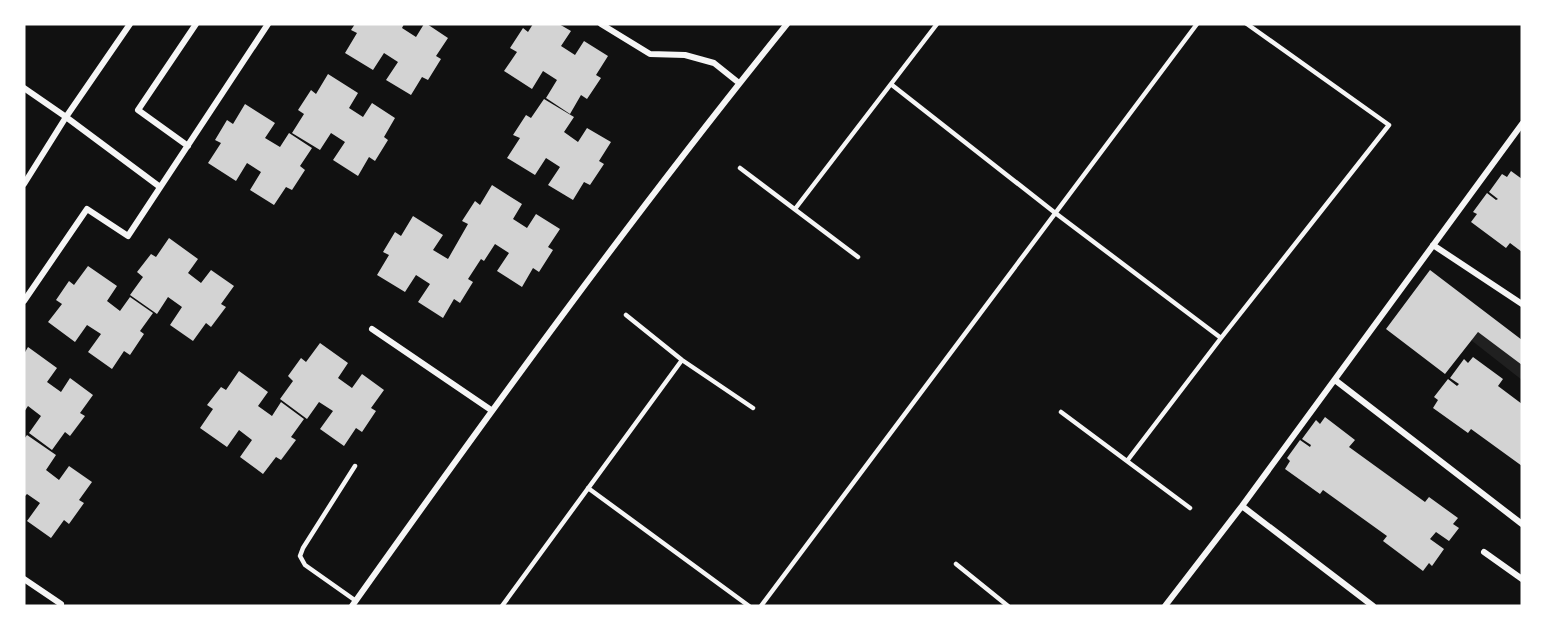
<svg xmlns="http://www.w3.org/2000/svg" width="1546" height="630" viewBox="0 0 1546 630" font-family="'Times New Roman',serif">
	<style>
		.green { fill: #202020 }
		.building { fill: #d3d3d3 }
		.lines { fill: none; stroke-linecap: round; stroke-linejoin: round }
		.service { stroke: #f5f5f5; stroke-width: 4.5 }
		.minor { stroke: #f5f5f5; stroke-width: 6 }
	</style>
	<rect width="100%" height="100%" fill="#111"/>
	<path class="green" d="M1478,332l44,33v15l-51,-40z"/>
	<path class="building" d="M355,24h49l-2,4 14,9 8,-13h3l21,14 -12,18 5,3 -13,21 -6,-3 -11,18 -25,-15 12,-18 -14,-9 -11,17 -28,-17 12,-20 -6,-3z
		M533,24h26l12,7 -10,15 14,9 9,-14 24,15 -12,19 5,3 -14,21 -6,-4 -11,19 -24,-16 11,-18 -14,-9 -11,18 -28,-18 13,-19 -7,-4 13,-20 5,4z
		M328,74l30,19 -9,15 14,9 9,-14 23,15 -11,19 4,3 -13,21 -6,-4 -11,19 -25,-16 12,-18 -14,-9 -11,17 -28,-17 12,-19 -6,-4 13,-20 5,4z
		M544,99l30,18 -10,15 14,10 9,-14 24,14 -12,19 5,3 -14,21 -6,-3 -11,18 -25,-15 12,-18 -14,-9 -11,17 -28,-17 13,-20 -7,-3 13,-20 5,3z
		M245,104l30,19 -10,15 15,9 9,-14 23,15 -12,18 5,4 -13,20 -6,-3 -12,18 -24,-15 11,-18 -14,-9 -11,18 -28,-18 13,-20 -6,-3 12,-20 6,4z
		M1511,171l11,8v73l-12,-9 -4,5 -35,-26 6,-8 -4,-2 14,-19 9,7 2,-1 -9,-7 13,-18 5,3z
		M492,185l30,19 -9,15 14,9 9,-14 24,15 -12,18 5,3 -14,22 -6,-4 -11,19 -25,-16 12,-18 -14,-9 -11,17 -3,-2 -13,20 5,3 -13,21 -6,-4 -11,19 -25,-16 12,-18 -14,-9 -11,17 -28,-17 12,-20 -6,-3 12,-20 6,4 12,-20 30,19 -10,15 15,9 20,-35 -6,-3 13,-20 5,4z
		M169,238l29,21 -10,14 13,10 10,-13 23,16 -13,18 5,3 -15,20 -5,-4 -13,18 -23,-16 12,-18 -14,-10 -11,17 -27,-19 13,-18 -6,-5 14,-18 5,3z
		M88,266l29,20 -10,15 13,10 10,-14 23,16 -13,18 4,3 -14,21 -6,-4 -12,18 -24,-17 13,-18 -14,-9 -12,17 -27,-20 14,-18 -6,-4 13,-19 5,4z
		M1430,270l92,70v25l-44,-33 -33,42 -59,-45z
		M320,343l28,20 -10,15 14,10 10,-14 22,16 -13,18 5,3 -14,21 -6,-4 -12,18 -24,-17 13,-18 -14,-9 -12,17 -27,-20 13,-18 -5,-5 13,-18 5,4z
		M28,347l29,21 -10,14 14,10 9,-14 23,17 -13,18 5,3 -15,20 -5,-4 -13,18 -23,-17 12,-17 -13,-10 -4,6v-58z
		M1473,357l30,22 -5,7 24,18v62l-51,-37 -3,4 -35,-25 5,-8 -4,-3 14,-18 9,7 2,-2 -9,-6 14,-19 4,4z
		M239,371l29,21 -10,14 14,10 9,-14 23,17 -13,18 5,3 -15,20 -5,-3 -13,17 -23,-17 12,-17 -13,-10 -12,17 -27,-19 13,-19 -6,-4 14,-18 5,3z
		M1325,417l30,23 -6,7 76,55 4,-5 29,21 -5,6 6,4 -10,13 -13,-9 -6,7 14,10 -12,17 -3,-3 -6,8 -40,-30 4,-5 -64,-46 -3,4 -35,-25 5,-8 -3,-3 13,-18 10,7 1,-2 -9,-6 14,-19 4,4z
		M27,435l29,20 -10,15 13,10 10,-14 23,16 -13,18 5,3 -15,21 -5,-4 -13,18 -24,-17 13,-18 -13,-9 -3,3v-58z"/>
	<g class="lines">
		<path class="service" d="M892,85l162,127 167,126
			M740,168l118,89
			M795,209l142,-185
			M626,315l56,45 71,48
			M1061,412l129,96
			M1127,461l94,-123 168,-213 -142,-101
			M355,466l-52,82 -3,8 5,9 51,36
			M588,488l161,118
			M956,564l52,42
			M502,606l180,-246
			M761,606l436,-582"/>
		<path class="minor" d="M601,24l49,30 35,1 29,8 25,20
			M24,88l42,29 94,70
			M188,146l-50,-36 58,-86
			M24,184l42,-67 64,-93
			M1433,245l89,59
			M24,301l63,-92 41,27 140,-212
			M372,329l119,81
			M1335,380l187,144
			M1242,506l131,100
			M1484,552l38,27
			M24,579l37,25
			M352,606c140,-197 283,-394 435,-582
			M1165,606l77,-100 280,-382"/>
	</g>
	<rect width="1546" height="630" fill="none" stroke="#ffffff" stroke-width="51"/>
</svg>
